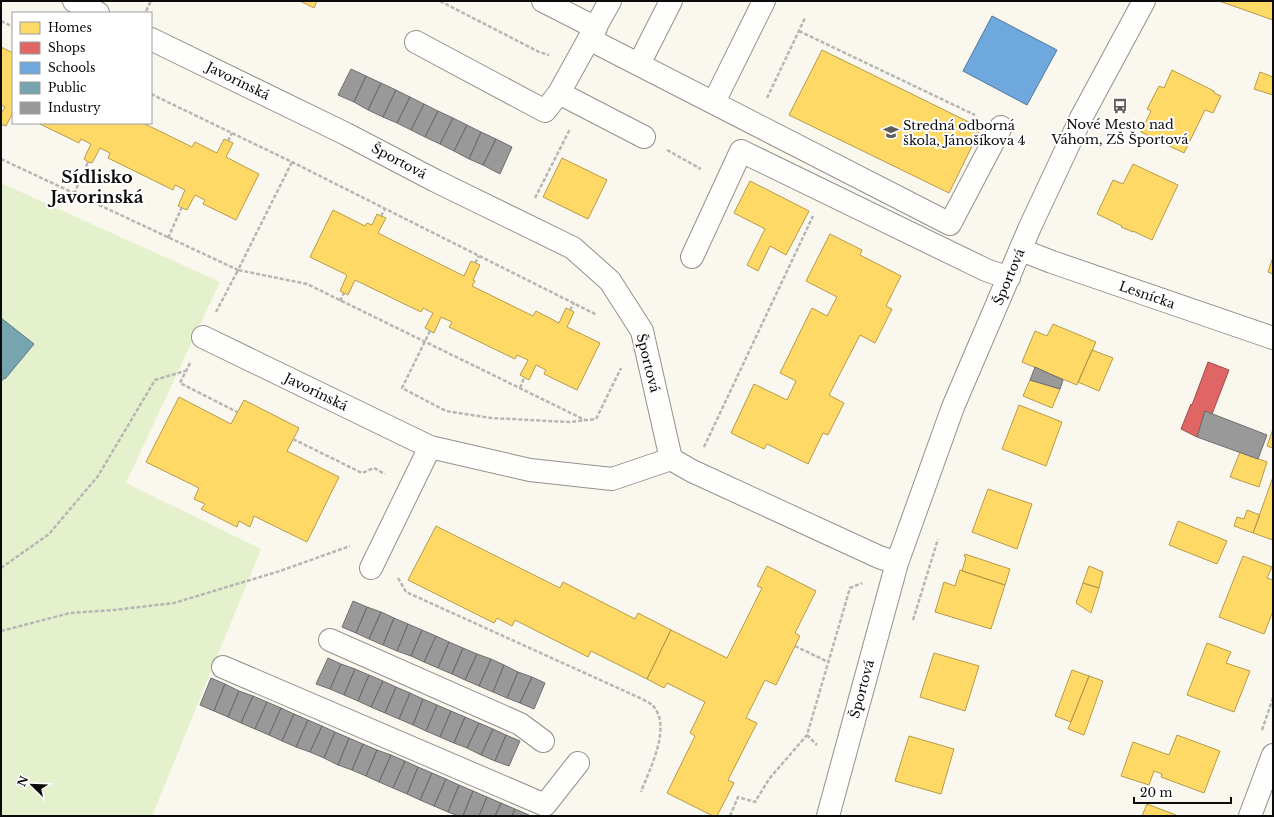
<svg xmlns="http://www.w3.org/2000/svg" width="1274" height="817" viewBox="0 0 1274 817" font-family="'Libre Baskerville',serif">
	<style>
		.green { fill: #e4f1cc }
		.homes { fill: #ffd966; stroke: #b69b4b }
		.shops { fill: #e06666; stroke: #a04b4b }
		.schools { fill: #6fa8dc; stroke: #51799d }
		.public { fill: #76a5af; stroke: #56777e }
		.industry { fill: #999; stroke: #6e6e6e }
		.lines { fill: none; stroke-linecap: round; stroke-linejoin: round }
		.minor-casing { stroke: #93918d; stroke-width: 24 }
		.path { stroke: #b7b6b5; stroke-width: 2.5; stroke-dasharray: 4 2; stroke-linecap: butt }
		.minor { stroke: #fefefc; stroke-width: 22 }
		.labels { text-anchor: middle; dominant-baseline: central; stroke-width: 4; stroke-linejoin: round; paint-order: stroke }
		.street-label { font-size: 13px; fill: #0b0b0b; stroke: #fff }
		.poi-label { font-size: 13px; fill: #0b0b0b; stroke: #fff }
		.district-label { font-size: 17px; font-weight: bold; fill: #0b0b0b; stroke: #fff }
	</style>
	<rect width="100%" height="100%" fill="#faf7ee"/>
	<path class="green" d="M1,183l219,99 -94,201 135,66 -109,267h-151v-434l3,-4 2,1 28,-35 -33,-26z"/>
	<path class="homes" d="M300,1h17l-3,7z
		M1219,1h54v19z
		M1,47l12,6v59l-7,14 -5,-2v-10l4,-7 -4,-2z
		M822,50l159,78 -32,65 -160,-78z
		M1172,70l42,21v2l7,3 -8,17 -8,-3 -21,43 -43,-21 10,-21 -4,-2 12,-23 5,2z
		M1260,72l13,5v18l-19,-6z
		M38,123h105l49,24 3,-5 22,11 7,-14 9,4 -7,14 33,17 -23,46 -33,-16 2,-4 -10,-5 -8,15 -9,-4 7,-16 -10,-5 -2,5 -65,-32 2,-5 -10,-5 -8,15 -4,-1 -4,-3 7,-15 -10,-5 -2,4z
		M562,158l45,22 -19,39 -45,-22z
		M1133,164l45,21 -26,55 -19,-9v1l-12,-5 1,-1 -25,-12 16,-34 10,4z
		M750,181l59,30 -23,44 -16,-9 -12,25 -11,-6 18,-36 -31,-16z
		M333,210l32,16 2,-3 5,2 5,-11 4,2 5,2 -8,15 86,43 7,-15 9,4 -7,15 2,1 -3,5 61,30 3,-5 23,12 7,-15 8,4 -7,15 33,16 -23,47 -33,-16 2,-4 -10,-5 -7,15 -9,-5 8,-15 -11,-5 -2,4 -66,-32 3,-5 -11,-5 -7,16 -9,-5 8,-15 -10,-5 -2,4 -66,-32 -7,15 -8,-4 7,-16 -37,-18z
		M830,234l32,16 -2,5 41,21 -15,30 6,3 -17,34 -15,-8 -31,60 15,8 -16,32 -5,-2 -15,31 -41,-20 -3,5 -33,-16 23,-49 33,16 9,-19 -16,-8 32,-65 15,8 10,-19 -31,-16z
		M1273,257v17l-5,-2z
		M1053,324l43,18 -19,43 -55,-23 13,-31 12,5z
		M1092,350l21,8 -14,33 -21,-9z
		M1030,380l30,9 -8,19 -29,-12z
		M179,397l52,27 13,-24 55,28 -12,23 52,26 -32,65 -53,-26 -4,11 -11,-6 -2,6 -36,-18 4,-5 -11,-5 5,-11 -53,-26z
		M1019,405l43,17 -16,44 -44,-17z
		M1273,429v19l-6,-2z
		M1240,452l27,10 -8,25 -29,-10z
		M1273,477v63l-20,-7z
		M988,489l44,15 -15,45 -45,-17z
		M1247,510l13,5 -7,18 -19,-7 3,-9 7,2z
		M1178,521l49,20 -10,23 -48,-19z
		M436,526l124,62 3,-6 72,37 3,-6 33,17 -24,49 -56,-28 -3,6 -73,-37 -3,6 -15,-8 -3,5 -86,-43z
		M965,554l45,15 -5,16 -43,-14 4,-14 -2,-1z
		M1243,556l29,11 -5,11 6,2v31l-9,23 -45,-17z
		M767,566l49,25 -21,42 5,3 -24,49 -11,-5 -19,38 11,5 -29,57 6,3 -17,33h-4l-46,-23 28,-57 -5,-3 15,-31 -38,-19 -3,5 -17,-9 24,-49 56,28 35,-70 -5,-2z
		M1089,566l14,6 -4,16 -16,-5z
		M960,570l45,15 -14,44 -56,-17 9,-30 11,4z
		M1083,583l16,5 -8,25 -15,-10z
		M1207,643l24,9 -5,11 24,8 -16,41 -47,-17z
		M934,653l45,13 -14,45 -45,-14z
		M1072,670l17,6 -18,46 -16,-6z
		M1089,676l14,5 -19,54 -16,-6z
		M1177,735l43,16 -16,42 -43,-16 1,-3 -8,-3 -5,14 -28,-9 12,-34 36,13z
		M909,736l45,13 -13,45 -46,-13z
		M1147,804l29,11v1h-34z"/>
	<path class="shops" d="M1208,362l21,8 -17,44 -7,-3 -8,26 -16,-8 10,-25 1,1z"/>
	<path class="schools" d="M992,16l65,34 -30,55 -64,-34z"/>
	<path class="public" d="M1,318l33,26 -29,35 -1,-1 -3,4z"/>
	<path class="industry" d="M351,69l15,7 -12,26 -16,-7z
		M366,76l15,7 -13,27 -14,-8z
		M381,83l15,7 -13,27 -15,-7z
		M396,90l14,7 -13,26 -14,-6z
		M410,97l14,7 -13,26 -14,-7z
		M424,104l14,7 -13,26 -14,-7z
		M438,111l15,7 -13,26 -15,-7z
		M453,118l14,7 -13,26 -14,-7z
		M467,125l14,7 -12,27 -15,-8z
		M481,132l15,7 -13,26 -14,-6z
		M496,139l16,8 -12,27 -17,-9z
		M1035,367l28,13 -3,9 -30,-9z
		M1205,411l62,24 -9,24 -61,-22z
		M353,601l14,6 -11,26 -14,-6z
		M367,607l14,5 -12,27 -13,-6z
		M381,612l13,6 -11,27 -14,-6z
		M394,618l14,6 -11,27 -14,-6z
		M408,624l14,6 -11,26 -14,-5z
		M422,630l14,6 -12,26 -13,-6z
		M436,636l13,6 -11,26 -14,-6z
		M449,642l14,6 -11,26 -14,-6z
		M463,648l14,6 -12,26 -13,-6z
		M477,654l14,5 -12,27 -14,-6z
		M328,658l13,6 -11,25 -14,-5z
		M491,659l13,6 -11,27 -14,-6z
		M341,664l14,5 -11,26 -14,-6z
		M504,665l14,7 -11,26 -14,-6z
		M355,669l14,6 -11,26 -14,-6z
		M518,672l14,5 -12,26 -13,-5z
		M369,675l14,6 -12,26 -13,-6z
		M532,677l13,6 -11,26 -14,-6z
		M211,678l14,6 -11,27 -14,-6z
		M383,681l13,6 -11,26 -14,-6z
		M225,684l14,7 -11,26 -14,-6z
		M396,687l14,6 -11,26 -14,-6z
		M239,691l14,5 -12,27 -13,-6z
		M410,693l13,6 -10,26 -14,-6z
		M253,696l14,6 -12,27 -14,-6z
		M423,699l14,6 -11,26 -13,-6z
		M267,702l14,6 -12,27 -14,-6z
		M437,705l14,6 -11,26 -14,-6z
		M281,708l13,6 -12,27 -13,-6z
		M451,711l14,6 -11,26 -14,-6z
		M294,714l14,6 -12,27 -14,-6z
		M465,717l14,6 -12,25 -13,-5z
		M308,720l14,6 -12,26 -14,-5z
		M479,723l14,6 -12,26 -14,-7z
		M322,726l13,6 -11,26 -14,-6z
		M493,729l13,6 -11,26 -14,-6z
		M335,732l14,6 -11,27 -14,-7z
		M506,735l14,6 -11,25 -14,-5z
		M349,738l14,6 -11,26 -14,-5z
		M363,744l14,6 -11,26 -14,-6z
		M377,750l14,5 -12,27 -13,-6z
		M391,755l14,6 -12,27 -14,-6z
		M405,761l13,6 -11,27 -14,-6z
		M418,767l14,6 -12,27 -13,-6z
		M432,773l14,6 -12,27 -14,-6z
		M446,779l13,6 -11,27 -14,-6z
		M459,785l14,6 -10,25h-5l-10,-4z
		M473,791l14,6 -8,19h-16z
		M487,797l14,6 -6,13h-16z
		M501,803l14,6 -3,7h-17z
		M515,809l14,6 -1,1h-16z"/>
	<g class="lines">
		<g class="minor-casing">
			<path id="minor" d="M74,1l24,12
				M543,1l53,27
				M151,39l195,95 90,47 137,67 37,33 32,50 29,128 21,12 187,86 18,6
				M589,39l361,185 51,-97
				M416,42l129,69 14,-18 51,-92
				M639,64l32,-63
				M559,93l85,44
				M714,102l50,-101
				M1021,250l31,12 221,76
				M692,257l49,-106 245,119 23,8
				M203,337l227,110 100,23 82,9 59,-20
				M371,568l59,-121
				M330,640l190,84 23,17
				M223,667l322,138 33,-42
				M828,816l69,-253 56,-156 77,-180 51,-109 63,-117
				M1250,816l23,-61"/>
		</g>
		<path class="path" d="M440,1l99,51 10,3
			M146,11l5,-10
			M1,21l12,6
			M799,31l176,84
			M151,94l141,68 305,153
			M767,98l38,-80
			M1,126l1,-2
			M228,141l4,-8
			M667,150l34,19
			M1,159l237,111 54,-108
			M74,194l14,-32
			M535,198l35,-69
			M381,216l4,-7
			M168,238l14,-31
			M475,263l4,-7
			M340,301l4,-8
			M570,310l4,-7
			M216,312l22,-42 69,14 278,136
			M430,331l-28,57 44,23 45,7 78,4 27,-3 25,-51
			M190,363l-10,20 57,29
			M520,388l4,-10
			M293,439l69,34 12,-5 11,6
			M704,447l109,-231
			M1,568l48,-34 49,-58 57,-96 30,-9
			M398,578l8,14 234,106c4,2 8,4 11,6 23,20 -2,66 -10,88
			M913,620l25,-81
			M1,631l69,-18 44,-3 60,-7 106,-32 70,-25
			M795,646l33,16
			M1262,730l11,-32
			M807,735l10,10
			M730,816l8,-19 17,5 14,-23 38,-44 43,-147 12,-5"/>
		<use href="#minor" class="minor"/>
	</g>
	<defs>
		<g id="bus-bare" transform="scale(1.2)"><path d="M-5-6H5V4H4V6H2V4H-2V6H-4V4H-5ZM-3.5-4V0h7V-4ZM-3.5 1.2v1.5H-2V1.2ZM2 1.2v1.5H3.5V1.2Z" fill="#5f5e5a" stroke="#fff" stroke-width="2.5" paint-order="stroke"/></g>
		<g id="university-bare" transform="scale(1.2)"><path d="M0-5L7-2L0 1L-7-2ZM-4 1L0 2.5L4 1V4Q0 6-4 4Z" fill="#5f5e5a" stroke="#fff" stroke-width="2.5" paint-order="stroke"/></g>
	</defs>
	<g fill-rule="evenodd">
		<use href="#bus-bare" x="1120" y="106"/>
		<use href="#university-bare" x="891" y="132"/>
	</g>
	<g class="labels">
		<g class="street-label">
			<text transform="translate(238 81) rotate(26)">Javorinská</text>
			<text transform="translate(399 161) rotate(28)">Športová</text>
			<text transform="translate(1009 277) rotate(-67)">Športová</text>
			<text transform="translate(1147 295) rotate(19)">Lesnícka</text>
			<text transform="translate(648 363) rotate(76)">Športová</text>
			<text transform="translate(316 392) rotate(26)">Javorinská</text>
			<text transform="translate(862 689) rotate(-75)">Športová</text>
		</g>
		<g class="poi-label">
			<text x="1120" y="124">Nové Mesto nad<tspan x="1120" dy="15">Váhom, ZŠ Športová</tspan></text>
			<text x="903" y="125" text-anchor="start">Stredná odborná<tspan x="903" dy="15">škola, Jánošíkova 4</tspan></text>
		</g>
		<g class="district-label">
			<text x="97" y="177">Sídlisko<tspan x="97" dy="20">Javorinská</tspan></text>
		</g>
	</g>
	<rect width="1274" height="817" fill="none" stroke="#0b0b0b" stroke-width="4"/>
	<rect x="12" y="12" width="140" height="112" fill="#ffffff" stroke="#9d9d9d"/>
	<rect x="20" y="22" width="20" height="12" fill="#ffd966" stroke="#9d9d9d"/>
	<text x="48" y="32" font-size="12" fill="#0b0b0b">Homes</text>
	<rect x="20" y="42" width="20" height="12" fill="#e06666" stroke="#9d9d9d"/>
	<text x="48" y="52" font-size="12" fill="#0b0b0b">Shops</text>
	<rect x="20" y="62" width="20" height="12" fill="#6fa8dc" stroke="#9d9d9d"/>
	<text x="48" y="72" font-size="12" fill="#0b0b0b">Schools</text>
	<rect x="20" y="82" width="20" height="12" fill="#76a5af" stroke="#9d9d9d"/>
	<text x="48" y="92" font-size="12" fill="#0b0b0b">Public</text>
	<rect x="20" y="102" width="20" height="12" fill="#999999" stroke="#9d9d9d"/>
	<text x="48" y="112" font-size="12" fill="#0b0b0b">Industry</text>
	<g transform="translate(32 785) rotate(293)" stroke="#ffffff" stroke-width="3" paint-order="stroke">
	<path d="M0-3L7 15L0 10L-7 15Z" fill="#0b0b0b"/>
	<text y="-6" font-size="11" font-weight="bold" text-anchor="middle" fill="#0b0b0b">N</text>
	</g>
	<path d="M1134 797v6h97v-6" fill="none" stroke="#0b0b0b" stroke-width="2"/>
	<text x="1140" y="797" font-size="12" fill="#0b0b0b" stroke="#ffffff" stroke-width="3" paint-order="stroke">20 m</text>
</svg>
